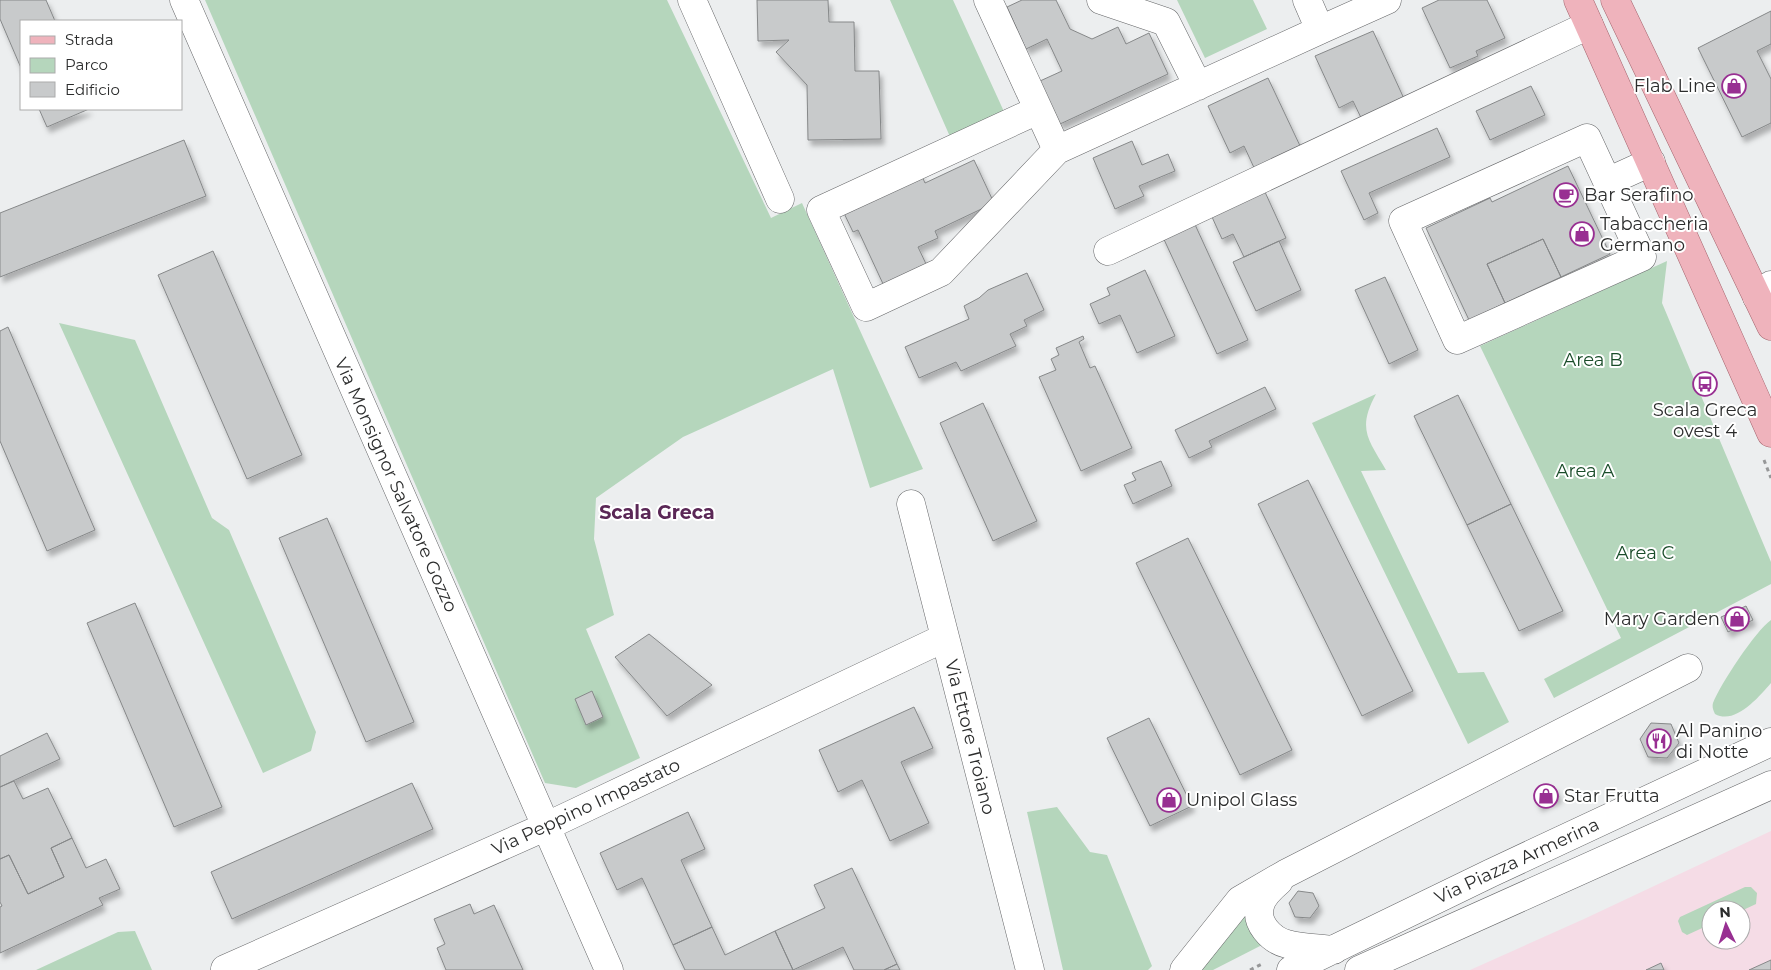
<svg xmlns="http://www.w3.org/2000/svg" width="1771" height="970" viewBox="0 0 1771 970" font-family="Montserrat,sans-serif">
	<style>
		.education { fill: #f5dce6; fill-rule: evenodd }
		.green { fill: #b5d6bc }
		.building { fill: #c8cacb; stroke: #868889; filter: url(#shadow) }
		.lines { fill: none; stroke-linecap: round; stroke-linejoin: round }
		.minor-casing { stroke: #656668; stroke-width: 29 }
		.major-casing { stroke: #a4646d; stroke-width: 29 }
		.path { stroke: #969798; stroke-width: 3; stroke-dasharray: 4 4; stroke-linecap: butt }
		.minor { stroke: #fff; stroke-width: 28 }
		.major { stroke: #efb3bc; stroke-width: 28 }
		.labels { text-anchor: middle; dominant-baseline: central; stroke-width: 4; stroke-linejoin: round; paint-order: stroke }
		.poi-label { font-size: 18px; fill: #2c2d2d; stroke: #fff; text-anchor: start }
		.park-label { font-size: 18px; fill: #194c29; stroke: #fff }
		.street-label { font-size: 18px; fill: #2c2d2d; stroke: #fff }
		.neighbourhood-label { font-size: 19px; font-weight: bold; fill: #5a2756; stroke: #fff }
	</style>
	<defs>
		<filter id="shadow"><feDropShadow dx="3" dy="5.5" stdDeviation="2.5" flood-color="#0004"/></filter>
	</defs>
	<rect width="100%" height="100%" fill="#eceeef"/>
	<path class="education" d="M1771,831v139h-301l114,-51zM1711,910h30v30h-30z"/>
	<path class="green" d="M205,0h462l104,218 31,-15 121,266 -53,19 -37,-119 -150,68 -87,61 -2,41 20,76 -28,14 54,129 -64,30 -31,-5z
		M890,0h63l53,116 -55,23z
		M1177,0h76l14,29 -62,29z
		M1667,261l-5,42 109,259v22l-217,114 -10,-19 77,-41 -141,-292z
		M59,323l76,17 77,178 17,12 87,202 -5,19 -48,22z
		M1376,394c-19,35 -8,45 10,76l-25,1 97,202 26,-1 25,50 -41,22 -156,-321z
		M1771,620v63c-13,15 -36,42 -56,31 -2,-4 -3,-7 -2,-11 7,-18 43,-73 58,-83z
		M1057,807l33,45 17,3 45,111 -4,4h-85l-36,-158z
		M1745,887h6l6,6 -1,11 -15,7 -30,-1v14l-24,11 -5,-3 -4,-11 2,-4z
		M1249,905l13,40 -49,25h-16z
		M135,931l17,39h-116l82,-38z"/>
	<path class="building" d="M0,0h46l9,21h-34v47l-21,-49z
		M757,0h71l1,22h25l1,49h24l2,68 -73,1 -1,-55 -31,-33 13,-12 -31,1z
		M1022,0h34l14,29 22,10 26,-12 8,17 23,-11 19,41 -108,50 -20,-43 22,-10 -15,-32 -21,10 -19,-42z
		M1439,0h48l18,38 -29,13 2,5 -28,12 -28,-60z
		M1771,11v33l-14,7 14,28v44l-29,14 -44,-89z
		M1373,31l33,72 -43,19 -10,-21 -14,7 -24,-52z
		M1268,78l34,72 -46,22 -12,-26 -14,7 -22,-47z
		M1531,86l14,29 -55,25 -14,-29z
		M39,109h50l-42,18z
		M1437,128l13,29 -81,36 9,20 -14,7 -23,-49z
		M184,140l22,56 -206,81v-64z
		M1132,141l10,24 26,-11 7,17 -36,15 5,10 -29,13 -22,-51z
		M974,160l20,43 -59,28 3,7 -20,9 9,19 -43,20 -26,-56 -5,2 -11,-23 79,-35 4,9z
		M1568,166l42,88 -49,23 -18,-38 -56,25 18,39 -36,17 -43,-92 64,-30 2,4z
		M1265,192l21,46 -42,19 -11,-23 -11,5 -10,-22z
		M1192,218l56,122 -31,14 -56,-121z
		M1543,239l18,38 -56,26 -18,-39z
		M1279,241l22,49 -45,21 -23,-49z
		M213,251l89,204 -55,24 -89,-204z
		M1145,270l30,66 -38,17 -17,-38 -21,9 -9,-20 20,-9 -3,-7z
		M1027,273l17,37 -20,10 3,6 -17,8 6,12 -55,25 -5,-9 -37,16 -14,-31 64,-28 -5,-13 15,-8 9,-8z
		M1385,277l33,73 -29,14 -34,-74z
		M8,327l87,203 -48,21 -47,-110v-110z
		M1083,336l1,3 -5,3 11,26 5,-2 37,82 -51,23 -42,-94 17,-7 -5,-11 8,-4 -3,-7z
		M1265,387l11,22 -67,32 3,6 -23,11 -14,-28z
		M1458,395l53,109 -44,21 -53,-109z
		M983,403l54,118 -44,20 -53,-118z
		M1161,461l11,25 -39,18 -9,-19 12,-5 -4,-7z
		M1308,480l105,211 -51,25 -104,-212z
		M1511,504l52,107 -44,20 -52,-106z
		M327,518l87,204 -48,20 -87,-204z
		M1188,538l104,212 -52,25 -104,-212z
		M135,603l87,204 -48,20 -87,-204z
		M1746,606l7,14 -25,12 -7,-15z
		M649,634l63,51 -45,31 -52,-59z
		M592,691l11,26 -17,8 -11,-26z
		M914,707l19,41 -32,14 28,61 -39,18 -28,-61 -24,12 -19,-42z
		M1149,718l43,88 -42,20 -43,-88z
		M1651,723l20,1 8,19 -12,15 -19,-1 -8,-18z
		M47,733l13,26 -60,28v-31z
		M14,781l9,18 25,-11 24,50 -21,10 13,29 -36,17 -19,-39 -9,4v-72z
		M412,783l21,46 -201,90 -21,-47z
		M1554,786l5,11 -20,9 -5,-11z
		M688,812l17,37 -24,11 31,67 -39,18 -31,-67 -25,12 -17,-37z
		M72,838l14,30 20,-9 14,30 -21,9 4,7 -103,48v-46l2,-1 -2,-4v-43l9,-4 19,39 36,-17 -13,-29z
		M852,868l45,96 -13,6h-30l-11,-23 -50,23 -18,-39 50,-23 -11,-23z
		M1298,891l15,2 6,13 -9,12 -15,-1 -6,-14z
		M470,904l4,10 20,-9 29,65h-77l-9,-22 8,-4 -11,-25z
		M712,927l13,28 50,-24 18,39h-108l-12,-25z
		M1771,960v10h-22z
		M1661,963l3,7h-18z
		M897,964l3,6h-16z"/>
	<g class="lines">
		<g class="minor-casing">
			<path id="minor" d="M184,0l425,970
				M692,0l88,199
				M988,0l69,150 263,-120 -13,-30
				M1101,0l65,22 32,64
				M1320,30l67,-30
				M1038,110l-217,100 45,97 75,-35 116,-122
				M1587,138l55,119 -185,83 -54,-119z
				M1607,182l44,-20
				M1108,251l481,-226
				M1757,297l14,-12
				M911,504l119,466
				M1279,881c-7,6 -17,15 -19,25 -5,17 11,34 27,38 15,4 32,4 47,6
				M225,969l320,-142 399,-189
				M1184,970l56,-70 45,-26 403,-206
				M1291,970l200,-97 280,-131
				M1359,970l412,-185"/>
		</g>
		<g class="major-casing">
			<path id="major" d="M1578,0l193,433
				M1615,0l156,326"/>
		</g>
		<path class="path" d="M1764,460l7,18
			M1250,970l12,-6"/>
		<use href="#minor" class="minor"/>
		<use href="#major" class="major"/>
	</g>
	<defs>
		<g id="shop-ring" transform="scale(1.25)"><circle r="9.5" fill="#fff" stroke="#982f92" stroke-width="1.5"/><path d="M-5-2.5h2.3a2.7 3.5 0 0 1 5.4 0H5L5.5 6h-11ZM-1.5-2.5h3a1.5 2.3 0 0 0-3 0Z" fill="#982f92"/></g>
		<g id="cafe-ring" transform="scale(1.25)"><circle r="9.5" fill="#fff" stroke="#982f92" stroke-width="1.5"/><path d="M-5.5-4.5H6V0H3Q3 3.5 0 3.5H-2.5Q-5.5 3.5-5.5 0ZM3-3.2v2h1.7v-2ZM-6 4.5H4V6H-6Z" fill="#982f92"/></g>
		<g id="bus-ring" transform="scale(1.25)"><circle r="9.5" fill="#fff" stroke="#982f92" stroke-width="1.5"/><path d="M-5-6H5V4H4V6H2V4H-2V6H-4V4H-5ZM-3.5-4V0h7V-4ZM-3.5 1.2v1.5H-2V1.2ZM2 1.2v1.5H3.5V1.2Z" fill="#982f92"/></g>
		<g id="restaurant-ring" transform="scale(1.25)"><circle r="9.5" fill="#fff" stroke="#982f92" stroke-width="1.5"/><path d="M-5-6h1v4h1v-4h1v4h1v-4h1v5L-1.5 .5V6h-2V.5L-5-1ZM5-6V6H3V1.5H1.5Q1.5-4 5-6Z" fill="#982f92"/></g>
	</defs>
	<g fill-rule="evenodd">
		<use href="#shop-ring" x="1734" y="86"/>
		<use href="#cafe-ring" x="1566" y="195"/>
		<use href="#shop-ring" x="1582" y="234"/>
		<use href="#bus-ring" x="1705" y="384"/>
		<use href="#shop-ring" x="1737" y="619"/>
		<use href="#restaurant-ring" x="1659" y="741"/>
		<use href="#shop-ring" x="1546" y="796"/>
		<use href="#shop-ring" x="1169" y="800"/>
	</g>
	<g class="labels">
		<g class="poi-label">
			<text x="1716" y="86" text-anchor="end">Flab Line</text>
			<text x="1584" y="195">Bar Serafino</text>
			<text x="1600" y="224">Tabaccheria<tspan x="1600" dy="21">Germano</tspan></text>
			<text x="1705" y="410" text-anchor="middle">Scala Greca<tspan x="1705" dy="21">ovest 4</tspan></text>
			<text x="1720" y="619" text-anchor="end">Mary Garden</text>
			<text x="1676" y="731">Al Panino<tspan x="1676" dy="21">di Notte</tspan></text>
			<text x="1564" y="796">Star Frutta</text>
			<text x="1186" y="800">Unipol Glass</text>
		</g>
		<g class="park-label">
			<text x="1593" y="360">Area B</text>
			<text x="1585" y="471">Area A</text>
			<text x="1645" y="553">Area C</text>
		</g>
		<g class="street-label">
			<text transform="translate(396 485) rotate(66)">Via Monsignor Salvatore Gozzo</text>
			<text transform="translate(970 737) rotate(76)">Via Ettore Troiano</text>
			<text transform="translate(586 807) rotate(-25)">Via Peppino Impastato</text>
			<text transform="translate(1517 861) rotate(-25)">Via Piazza Armerina</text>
		</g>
		<g class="neighbourhood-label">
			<text x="657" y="512">Scala Greca</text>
		</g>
	</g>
	<rect x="20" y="20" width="162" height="90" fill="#ffffff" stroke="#ababab"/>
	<rect x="30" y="36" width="25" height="8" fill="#efb3bc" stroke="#ababab"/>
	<text x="65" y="45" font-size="15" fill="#2c2d2d">Strada</text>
	<rect x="30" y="58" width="25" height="15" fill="#b5d6bc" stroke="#ababab"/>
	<text x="65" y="70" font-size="15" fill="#2c2d2d">Parco</text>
	<rect x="30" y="82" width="25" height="15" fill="#c8cacb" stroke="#ababab"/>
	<text x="65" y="95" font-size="15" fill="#2c2d2d">Edificio</text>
	<g transform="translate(1726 925) rotate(356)"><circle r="24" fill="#ffffff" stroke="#ababab"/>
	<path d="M0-4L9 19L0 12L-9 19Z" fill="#982f92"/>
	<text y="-8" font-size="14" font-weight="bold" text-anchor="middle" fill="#2c2d2d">N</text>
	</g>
</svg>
